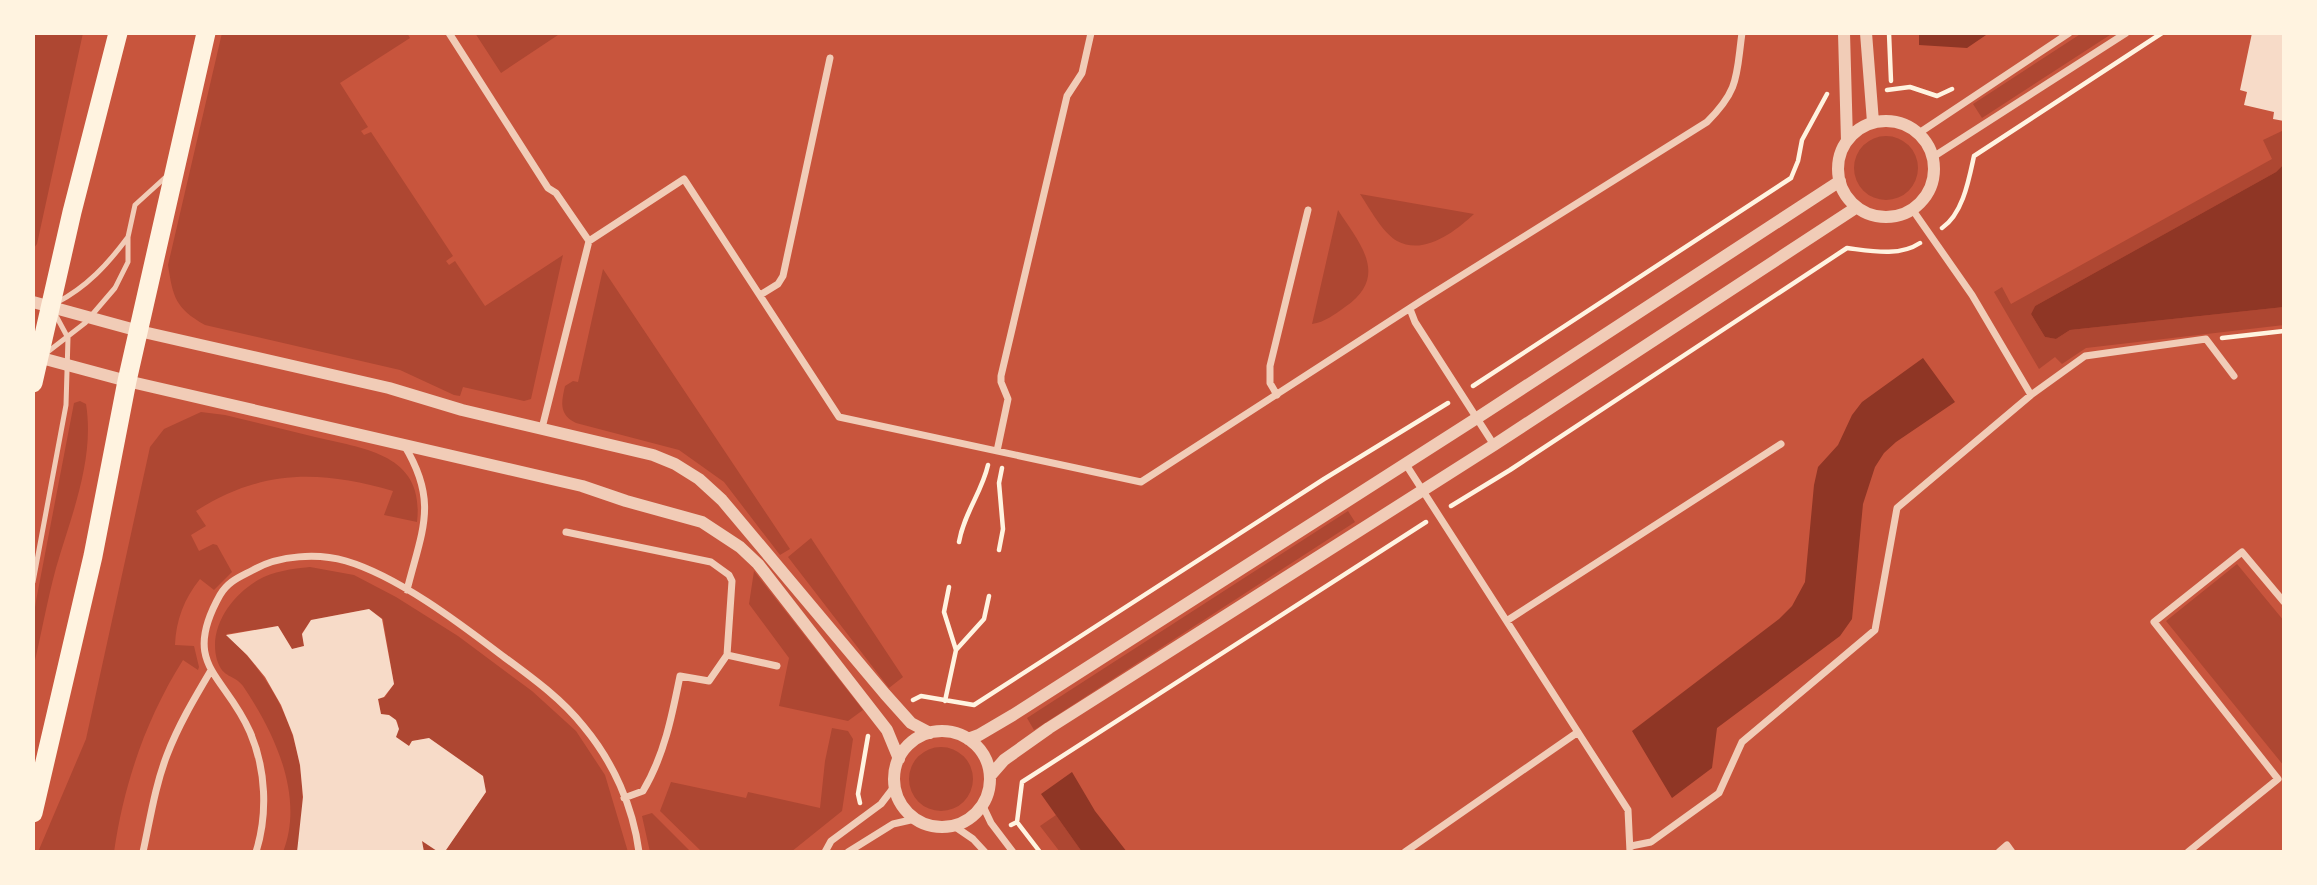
<svg xmlns="http://www.w3.org/2000/svg" width="2317" height="885" viewBox="0 0 2317 885" font-family="Mulish,sans-serif">
	<style>
		.green { fill: #ae4732 }
		.water { fill: #8f3625 }
		.building { fill: #f7dbc8 }
		.lines { fill: none; stroke-linecap: round; stroke-linejoin: round }
		.path { stroke: #fff3e0; stroke-width: 4.5 }
		.service { stroke: #f1ccb7; stroke-width: 5 }
		.minor { stroke: #f1ccb7; stroke-width: 7 }
		.tertiary { stroke: #f1ccb7; stroke-width: 12 }
		.trunk { stroke: #fff3e0; stroke-width: 19 }
	</style>
	<rect width="100%" height="100%" fill="#c8553d"/>
	<path class="green" d="M34,33h49l-46,211 -4,5z
		M222,33h185l3,5 -70,45 28,44 -7,4 3,4 7,-3 82,124 -7,5 3,4 6,-4 30,45 78,-51 -32,144 -7,2 -61,-14 -3,9 -6,-1 -54,-25 -195,-45c-30,-17 -32,-28 -37,-60z
		M475,33h86l-60,40z
		M2082,33h31l-131,85 -9,-14z
		M2284,130v34l-8,8 -241,134 -4,8 14,23 11,2 14,-9 214,-23v18l-198,23 -24,16 -7,-7 -16,12 -45,-77 8,-5 9,17 261,-145 -9,-19z
		M1854 168a32 32 0 1 1 64 0a32 32 0 1 1-64 0Z
		M1360,194l114,20c-18,17 -50,42 -77,27 -15,-9 -27,-32 -37,-47z
		M1338,210c22,34 52,66 7,97 -11,8 -20,15 -33,17z
		M603,269l187,280 -10,6 -56,-73 -45,-32 -103,-27c-17,-8 -15,-20 -11,-37l8,-5 5,1z
		M80,401l6,3c9,56 -15,112 -30,164 -9,33 -15,68 -23,101v-49l3,-19 38,-198z
		M201,412l24,3c30,7 60,15 90,22 50,12 110,17 102,85l-33,-7 9,-24c-73,-21 -131,-22 -197,20l10,15 -15,9 8,16 14,-7 4,1 15,27 -18,18 -14,-11c-16,20 -24,41 -25,66l19,1 5,21 -1,3 -15,-10c-37,59 -59,123 -69,192h-76l48,-113 64,-292 14,-18z
		M1348,511l7,11 -321,208 -7,-12z
		M811,538l92,139 -14,11 -101,-131z
		M2237,564l47,57v145l-118,-145z
		M310,567l44,8 42,22 62,39 74,55 44,40 29,44 23,77h-204l-2,-11 15,10 9,-1 40,-58 -3,-16 -54,-38 -17,3 -3,5 -13,-9 2,-14 -7,-7 -10,-2 -3,-15 7,-2 9,-13 -11,-65 -14,-10 -58,11 -9,13 2,13 -12,3 -14,-23 -52,8c63,59 89,133 71,218h-14c22,-56 -9,-120 -40,-166 -9,-12 -20,-7 -26,-26 -9,-32 14,-64 41,-80 15,-9 34,-11 52,-13z
		M754,571l109,139 -15,11 -69,-15 10,-48 -40,-54z
		M832,728l16,3 5,8 -11,72 -51,41h-89l-42,-41 11,-29 75,16 2,-6 72,16 5,-47z
		M909 779a32 32 0 1 1 64 0a32 32 0 1 1-64 0Z
		M652,813l39,39h-41l-8,-36z
		M1056,815l26,37h-22l-20,-26z"/>
	<path class="water" d="M1919,33h70l-22,15 -48,-3z
		M2284,164v143l-214,23 -14,9 -11,-2 -14,-23 4,-8 241,-134z
		M1923,358l32,44 -59,40 -12,11 -9,14 -12,37 -11,115 -12,17 -123,92 -5,40 -40,30 -40,-67 147,-112 13,-13 13,-24 9,-97 4,-18 20,-22 14,-30 10,-13z
		M1072,772l23,39 32,41h-45l-41,-58z"/>
	<path class="building" d="M2252,33h32v88l-11,-2 1,-7 -30,-7 3,-13 -7,-2z
		M369,609l13,10 12,65 -10,13 -6,2 3,15 8,1 7,5 3,9 -3,8 13,9 3,-5 17,-3 54,38 3,16 -40,58 -9,1 -15,-10 2,11h-127l6,-55 -3,-32 -7,-30 -12,-30 -16,-28 -18,-22 -21,-20 52,-9 14,23 12,-3 -2,-12 9,-14z"/>
	<g class="lines">
		<path class="path" d="M1889,33l2,48
			M1887,90l23,-3 27,9 15,-7
			M1791,178l7,-17 4,-21 25,-46
			M1942,228c21,-14 27,-49 32,-72l188,-123
			M2222,338l62,-7
			M1473,386l318,-208
			M1451,506l59,-36 337,-222c24,3 52,9 73,-5
			M959,542c5,-29 23,-50 29,-77
			M999,550l4,-21 -4,-46 3,-15
			M956,650l28,-31 5,-23
			M913,700l8,-4 53,9 350,-226 124,-76
			M945,701l11,-51 -12,-38 5,-25
			M860,803l-2,-9 10,-58
			M1017,822l23,30
			M1011,825l6,-3 5,-40 404,-260"/>
		<path class="service" d="M56,303c31,-16 52,-39 72,-66
			M45,354l40,-31 30,-35 13,-26v-25l7,-32 33,-30
			M33,582l33,-177 2,-67 -14,-26"/>
		<path class="minor" d="M449,33l99,155 8,5 33,48 -47,187
			M1919,133l150,-100
			M1933,157l193,-124
			M1912,209l60,86 59,100
			M589,241l95,-62 155,238 302,65 280,-181 286,-179c33,-33 29,-46 35,-89
			M760,295l18,-11 5,-8 47,-218
			M1410,309l5,13 79,123
			M1277,395l-7,-12v-17l38,-156
			M404,445c35,57 18,85 3,145
			M997,451l11,-52 -7,-17v-6l66,-280 15,-23 9,-40
			M1405,463l223,347 2,42
			M566,532l145,30 18,13 3,6 -5,74 -18,26 -29,-5c-8,40 -16,80 -37,115l-19,7
			M1508,620l273,-176
			M727,655l50,11
			M982,804l9,19 22,29
			M954,826l19,13 12,13
			M1631,846l20,-4 68,-49 23,-51 133,-112 22,-122 134,-113 54,-39 121,-17 28,37
			M143,852c7,-32 12,-66 24,-97 11,-29 27,-56 43,-83
			M256,852c12,-38 10,-83 -6,-120 -25,-58 -70,-66 -30,-137 8,-14 20,-18 33,-25 26,-15 65,-17 93,-9 51,15 112,61 154,93 30,22 61,44 84,73 29,35 49,79 55,125
			M825,852l6,-11 50,-37 13,-17
			M848,852l45,-28 22,-5
			M1405,852l173,-120
			M1999,852l8,-7 5,7
			M2188,852l90,-73 -124,-157 88,-70 42,50"/>
		<path class="tertiary" d="M1844,33l3,108
			M1866,33l7,89
			M1838 169a48 48 0 1 1 96 0a48 48 0 1 1-96 0Z
			M33,302l106,29 250,57 73,22 191,45 22,9 24,15 23,21 163,194 26,29 19,10
			M34,356l93,25 455,105 44,15 76,21 38,25 18,17 129,166 12,29
			M894 779a48 48 0 1 1 96 0a48 48 0 1 1-96 0Z
			M968,739l11,-4 34,-20 464,-297 363,-237
			M990,776l14,-16 45,-32 445,-283 363,-238"/>
		<path class="trunk" d="M33,383l39,-171 46,-179
			M33,813l60,-257 34,-175 79,-348"/>
	</g>
	<rect width="2317" height="885" fill="none" stroke="#fff3e0" stroke-width="70"/>
</svg>
